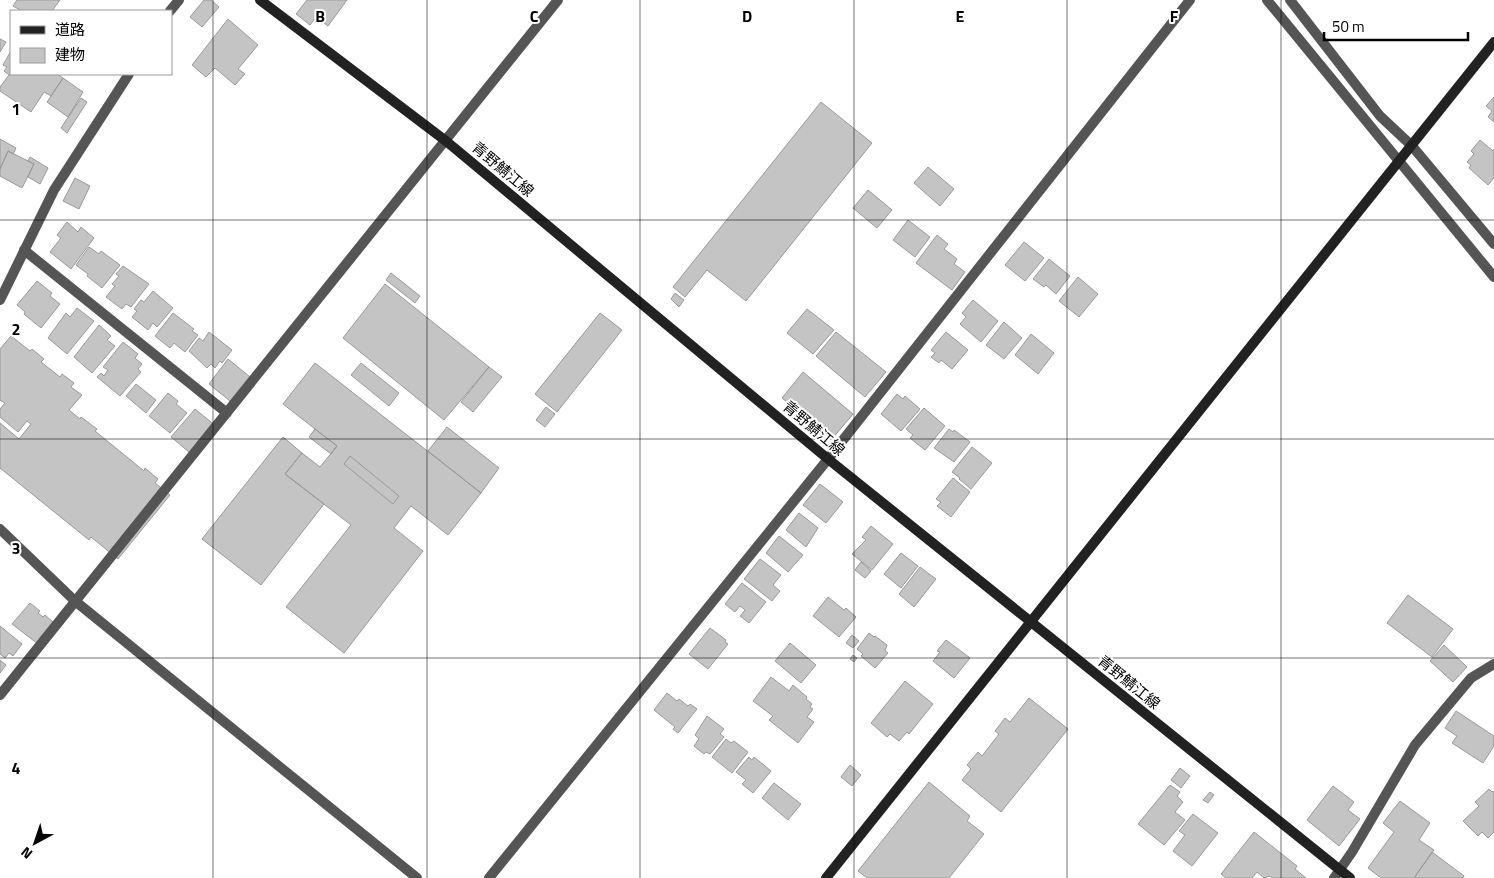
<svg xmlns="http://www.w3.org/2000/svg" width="1494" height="878" viewBox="0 0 1494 878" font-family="'Titillium Web','Noto Sans JP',sans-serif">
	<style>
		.building { fill: #c4c4c4; stroke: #999 }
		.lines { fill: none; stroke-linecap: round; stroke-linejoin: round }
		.street { stroke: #555; stroke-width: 10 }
		.secondary { stroke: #222; stroke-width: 10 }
		.grid { fill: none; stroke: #000; stroke-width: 1; stroke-opacity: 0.55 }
		.labels { text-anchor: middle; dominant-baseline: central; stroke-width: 4; stroke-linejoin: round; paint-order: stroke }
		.street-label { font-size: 15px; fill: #000; stroke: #fff }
		.grid-label { font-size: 16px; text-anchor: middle; font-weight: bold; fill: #000; stroke: #fff; stroke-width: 4; stroke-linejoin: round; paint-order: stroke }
	</style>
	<rect width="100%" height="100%" fill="#fff"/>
	<path class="building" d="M17,0h43l-8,11h-30l-9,-5z
		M204,0h7l8,7 -17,20 -12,-10z
		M307,0h40l-19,26 -12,-9 -6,8 -14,-11z
		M228,19l30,26 -20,24 7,5 -10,11 -20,-17 -9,9 -14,-12z
		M0,39l6,3 -6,10z
		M11,51v23h46l6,4 -12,18 -7,-4 -13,20 -31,-21v-4l9,-12 -5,-4 3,-4 -4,-2z
		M63,78l20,14 -15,25 -21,-15z
		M1494,97v25l-6,-5 4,-6 -6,-5z
		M81,98l6,4 -20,31 -6,-5z
		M821,102l51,41 -126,158 -39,-31 -22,27 -12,-10z
		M0,139l16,9 -3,6 -5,-3 -8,18z
		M1480,140l13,11 1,-2v29l-6,7 -19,-17 2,-3 -4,-3 7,-8 -3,-3z
		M8,151l26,13 -12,24 -22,-12v-7z
		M30,157l18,11 -8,16 -12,-7 6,-13 -6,-3z
		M928,167l26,22 -14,17 -26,-23z
		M75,178l15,8 -11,23 -16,-8z
		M868,190l24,20 -15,18 -24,-20z
		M908,220l22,17 -15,20 -22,-17z
		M67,222l11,10 3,-5 13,11 -23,31 -21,-17 11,-14 -4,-3z
		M937,235l11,9 -4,5 13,10 -3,5 11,8 -13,18 -36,-27z
		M1024,242l20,16 -19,23 -20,-16z
		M89,247l10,7 2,-3 19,14 -18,23 -15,-12 1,-2 -12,-9z
		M1049,259l21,17 -14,18 -10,-9 -2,2 -11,-8z
		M123,266l26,18 -18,23 -5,-3 -4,5 -16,-12 9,-11 -3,-2 7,-8 -3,-2z
		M391,273l29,23 -5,7 -29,-23z
		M1078,277l20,17 -19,23 -20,-16z
		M37,281l15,12 -2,3 10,8 -19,24 -17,-14 1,-2 -8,-7z
		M385,284l104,83 -45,53 -101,-82z
		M153,291l20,17 -16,19 -4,-4 -5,7 -16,-13 5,-6 -3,-2 7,-9 3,2z
		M675,293l9,7 -5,7 -8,-8z
		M973,300l25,21 -17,21 -21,-18 6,-7 -4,-4z
		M77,308l17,13 -27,33 -19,-16 18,-25 4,4z
		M807,309l27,21 -21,24 -26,-21z
		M173,313l21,16 -2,2 6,4 -13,17 -11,-9 -4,5 -15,-12z
		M600,313l22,17 -65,82 -22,-18z
		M1004,322l18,16 -18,21 -18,-14z
		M99,325l12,11 -4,4 8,6 -23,27 -18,-16z
		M209,332l23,18 -10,13 -2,-2 -5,7 -4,-4 -4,4 -18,-17 10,-13 4,3z
		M836,332l50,40 -21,25 -49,-41z
		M946,332l22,18 -16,19 -11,-9 -2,3 -8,-6 4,-4 -4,-3z
		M1031,334l23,19 -16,21 -23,-19z
		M11,336l19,15 2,-2 12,10 -3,3 19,15 2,-3 12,9 -3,4 11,8 -13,15 11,9 1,-2 16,12 -2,2 49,40 1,-3 13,11 -3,4 15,12 -52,64 -27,-22 -2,3 -89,-72v-45l19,16 12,-15 -4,-3 -9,11 -18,-15v-8l5,-6 -5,-3v-51z
		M123,342l15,12 -3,4 7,6 -4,5 3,3 -21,24 -23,-19 4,-4 3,3 4,-6 -5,-3z
		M228,359l27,22 -25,20 -21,-17z
		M315,363l166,130 -33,42 -37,-29 -17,22 29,23 -79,102 -58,-46 65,-82 -66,-51 17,-21 18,14 17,-21 -54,-42z
		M361,363l38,30 -10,13 -38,-31z
		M489,367l13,10 -29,35 -12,-10z
		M803,372l50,42 -21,25 -50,-41z
		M136,384l20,16 -10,13 -20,-17z
		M168,393l10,8 -2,3 11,9 -17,20 -21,-17z
		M897,394l6,5 2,-3 15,13 -19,22 -20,-17z
		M546,407l9,7 -10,13 -9,-7z
		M924,408l21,18 -20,24 -15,-12 3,-3 -7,-6z
		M195,409l22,18 -22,30 -24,-20z
		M447,427l52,41 -18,25 -53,-42z
		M315,429l22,17 -6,8 -22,-17z
		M949,429l4,3 1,-2 16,12 -16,20 -20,-14z
		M283,437l19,16 -17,21 39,30 -63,81 -59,-46z
		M972,447l20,16 -21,26 -12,-10 1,-1 -8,-6z
		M350,456l49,40 -6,8 -49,-40z
		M953,478l17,14 -19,25 -14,-11 4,-4 -5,-3z
		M820,484l23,18 -17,21 -23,-18z
		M799,513l19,15 -12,19 -20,-17z
		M871,526l22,18 -21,26 -20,-16 14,-14 -4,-3z
		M779,536l24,19 -15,17 -22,-19z
		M901,553l17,13 -17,22 -17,-14z
		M760,559l21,16 -8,10 7,6 -8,10 -28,-22z
		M861,562l10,9 -6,7 -10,-8z
		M920,567l16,12 -22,28 -15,-13z
		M742,583l24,19 -17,21 -9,-7 5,-6 -5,-4 -5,6 -10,-8z
		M1408,595l45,34 -21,28 -45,-34z
		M828,597l16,13 2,-2 10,9 -17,20 -26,-21z
		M30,603l10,8 -2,2 5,4 2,-2 10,9 -17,20 -26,-20z
		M0,626l22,18 -9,12 -4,-3 -4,5 -5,-4z
		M710,628l16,12 -1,2 3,2 -20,25 -19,-15z
		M869,633l5,4 1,-1 12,9 -2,6 3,2 -13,15 -14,-12 2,-2 -6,-5z
		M852,635l7,6 -6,7 -7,-5z
		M946,640l24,18 -16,20 -21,-17 7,-9 -3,-1z
		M790,643l26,22 -15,18 -26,-22z
		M1444,645l23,22 -14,15 -23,-21z
		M853,655l4,3 -3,4 -4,-3z
		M0,660l6,5 -6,8z
		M771,677l18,14 4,-6 14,12 -1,2 6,5 -2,3 3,2 -6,8 7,5 -16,21 -29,-23 4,-4 -20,-15z
		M905,681l28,23 -24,30 -2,-2 -8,9 -9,-7 -3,3 -16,-14z
		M667,693l10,8 2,-2 9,7 2,-2 7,5 -19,24 -5,-4 2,-2 -21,-17z
		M1029,698l39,31 -67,83 -39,-32 9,-11 -4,-4 11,-13 4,4 17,-22 -4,-3 10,-13 5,4z
		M1456,711l38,25v10l-11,17 -31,-20 5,-7 -12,-8z
		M707,716l17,13 -4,5 4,3 -14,17 -4,-2 -2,2 -10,-8 5,-7 -4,-4z
		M726,739l5,4 3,-2 14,11 -16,21 -20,-16z
		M749,757l3,3 2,-3 17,14 -18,22 -11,-9 4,-4 -10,-8z
		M850,765l11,10 -9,11 -11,-9z
		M1180,768l10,8 -9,12 -10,-8z
		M929,782l41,34 -3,5 17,13 -35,44h-82l-9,-7z
		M774,783l27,21 -13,16 -26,-22z
		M1170,785l10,7 -3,4 6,6 -8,10 10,8 -21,25 -26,-21z
		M1333,786l21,16 -6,8 12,9 -21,27 -32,-26z
		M1489,789l3,3 2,-1v41l-6,6 -6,-6 -4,4 -15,-15 16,-15 -4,-4z
		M1210,792l4,3 -6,8 -5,-3z
		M1400,801l30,22 -11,17 15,10 -20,28h-33l-13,-10 26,-36 -11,-9z
		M1193,814l25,19 -26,33 -19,-15 12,-16 -6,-4z
		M1254,832l43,34 -2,3 11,9h-34l-2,-2 -6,2 -7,-6 -5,6h-26l-5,-4z
		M1432,852l32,24 -1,2h-49z"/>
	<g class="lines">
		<path class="street" d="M1267,0l227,277
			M1290,0l90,116 32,30 82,98
			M170,11l9,-11
			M24,250l203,163
			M0,300l54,-110 75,-116
			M0,529l75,72 342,277
			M0,695l558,-695
			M489,878l339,-419 362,-459
			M1334,878l18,-26 63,-107 56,-67 23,-14"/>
		<path class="secondary" d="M260,0l186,141 382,318 522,419
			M826,878l668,-836"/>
	</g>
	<path class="grid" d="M213,0v878M427,0v878M640,0v878M854,0v878M1067,0v878M1281,0v878M0,220h1494M0,439h1494M0,658h1494"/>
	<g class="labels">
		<g class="street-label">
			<text transform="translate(503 169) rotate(40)">青野鯖江線</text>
			<text transform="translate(814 428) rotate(40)">青野鯖江線</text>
			<text transform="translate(1129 682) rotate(39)">青野鯖江線</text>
		</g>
	</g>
	<g class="grid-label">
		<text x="320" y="22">B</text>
		<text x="534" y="22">C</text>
		<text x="747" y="22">D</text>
		<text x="960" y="22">E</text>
		<text x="1174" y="22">F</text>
		<text x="16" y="115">1</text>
		<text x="16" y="335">2</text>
		<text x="16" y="554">3</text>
		<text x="16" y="774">4</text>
	</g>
	<rect x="10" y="10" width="162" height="65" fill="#ffffff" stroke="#999999"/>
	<rect x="20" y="26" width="25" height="8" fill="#222222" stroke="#999999"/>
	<text x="55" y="35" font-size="15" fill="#000000">道路</text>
	<rect x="20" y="48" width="25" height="15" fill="#c4c4c4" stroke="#999999"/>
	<text x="55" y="60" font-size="15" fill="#000000">建物</text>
	<g transform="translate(35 843) rotate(220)" stroke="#ffffff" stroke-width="4" paint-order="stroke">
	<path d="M0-4L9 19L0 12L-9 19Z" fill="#000000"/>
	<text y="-8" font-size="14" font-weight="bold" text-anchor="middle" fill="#000000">N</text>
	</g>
	<path d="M1324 32v8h144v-8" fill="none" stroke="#000000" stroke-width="2.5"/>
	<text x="1332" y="32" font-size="15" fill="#000000" stroke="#ffffff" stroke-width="4" paint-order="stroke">50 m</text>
</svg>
